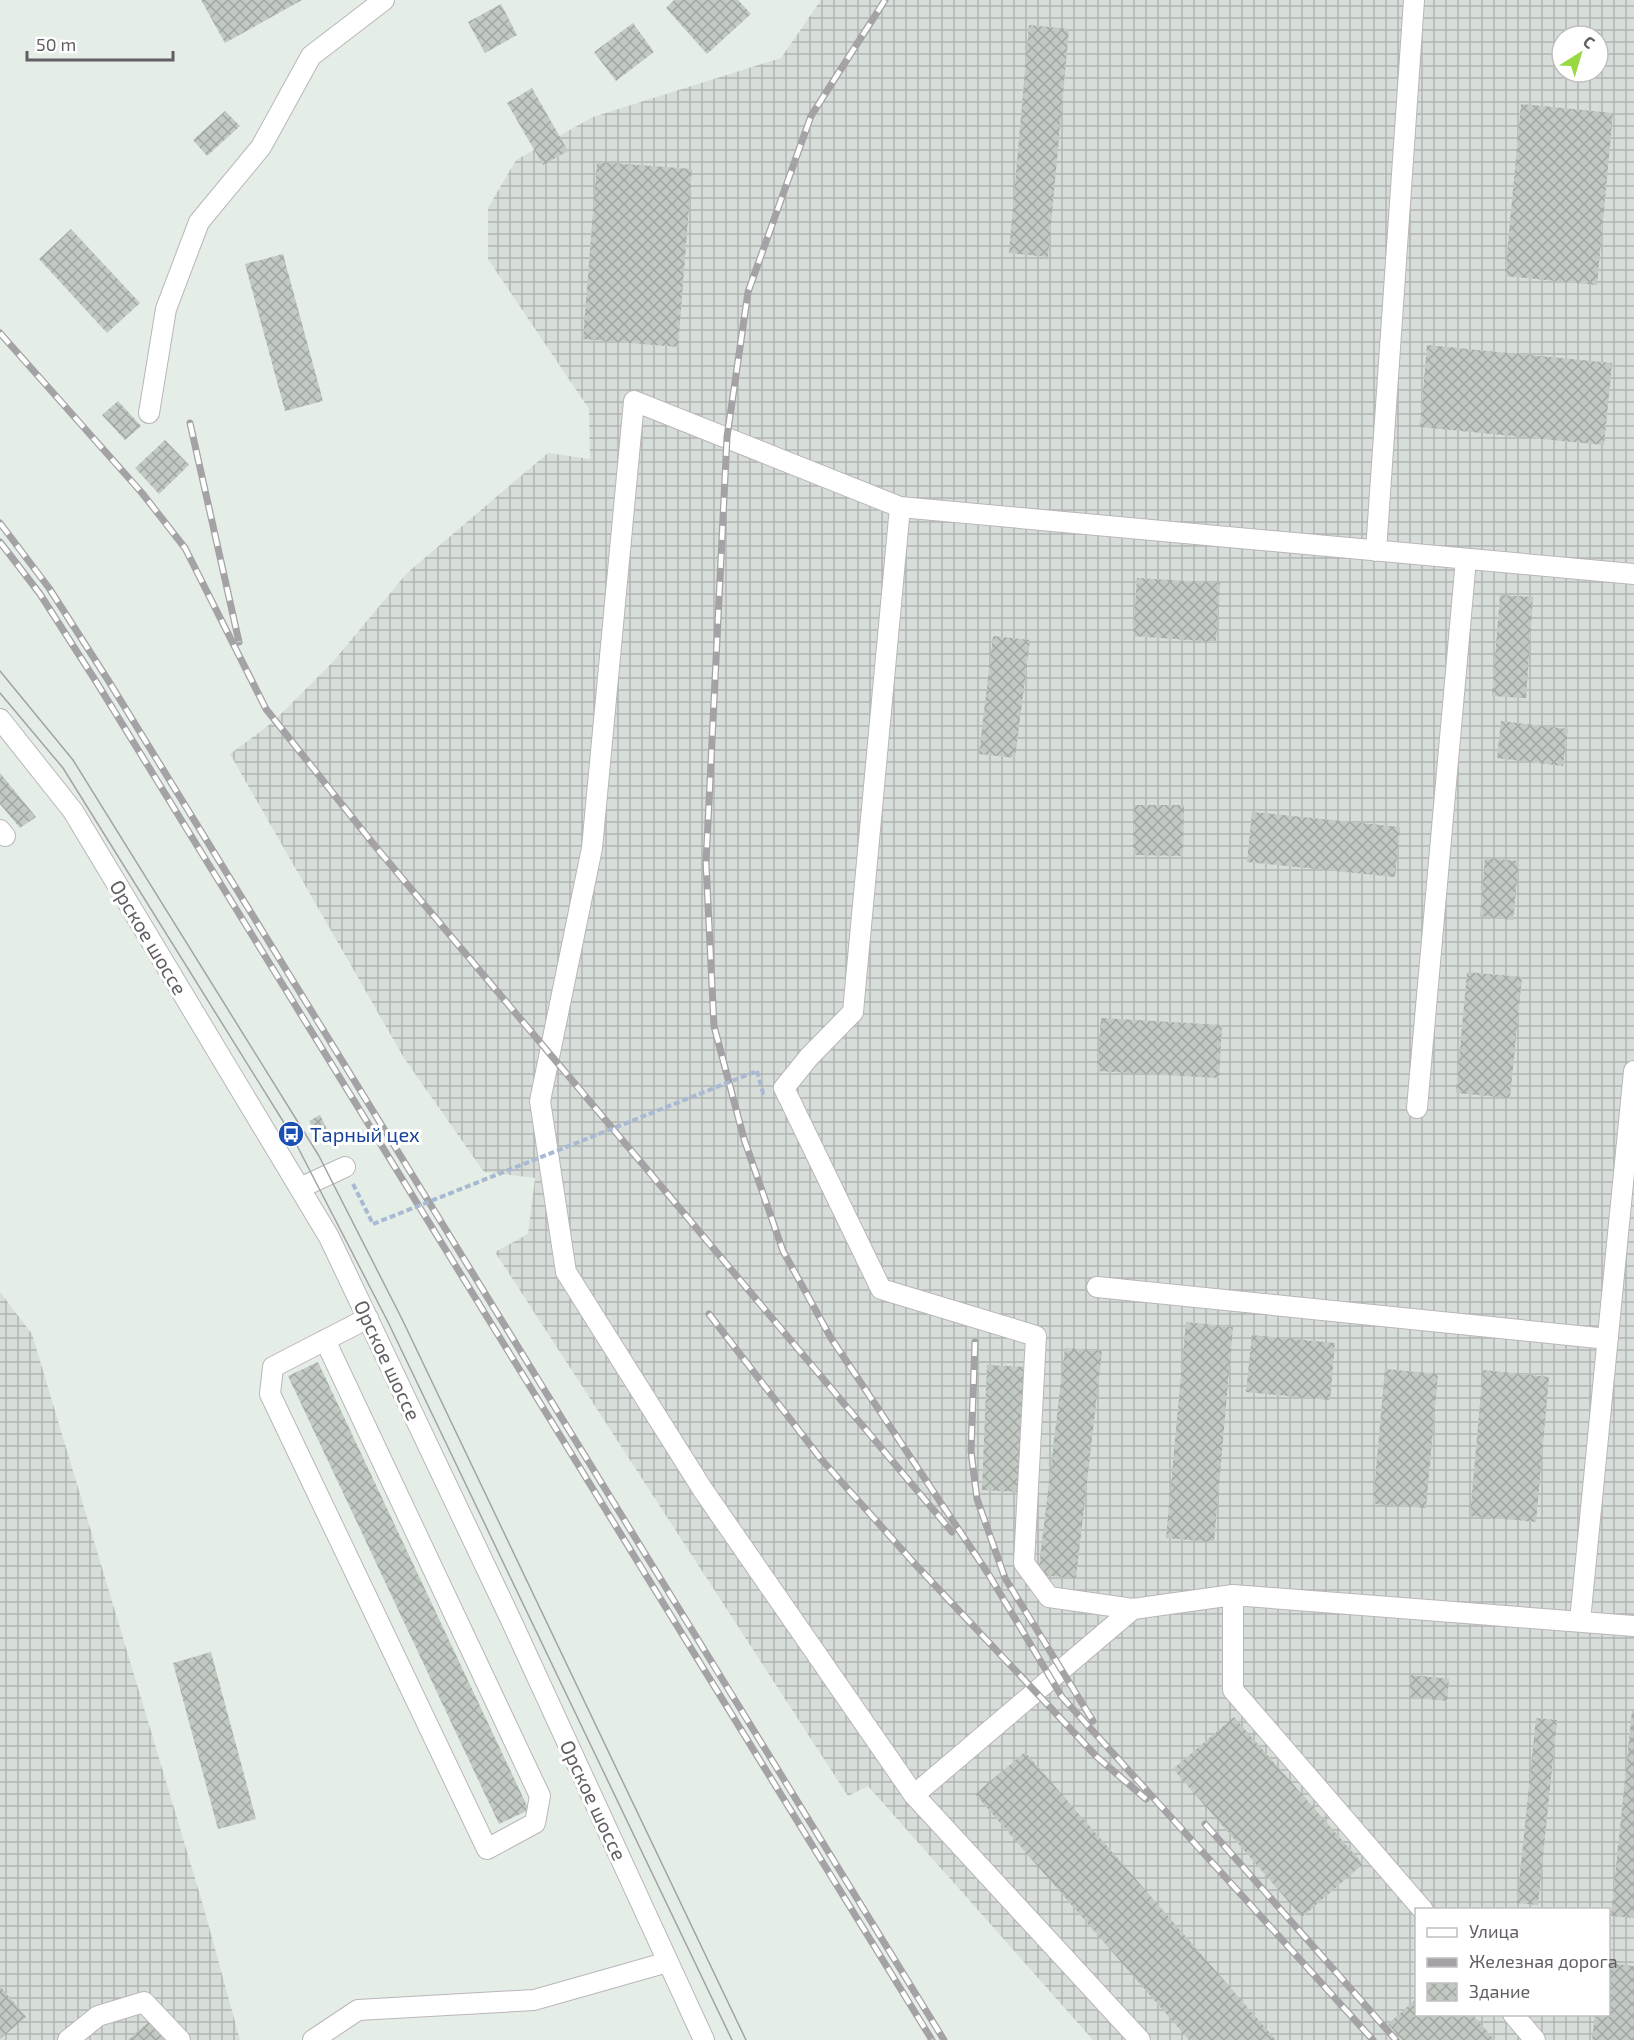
<svg xmlns="http://www.w3.org/2000/svg" width="1634" height="2040" viewBox="0 0 1634 2040" font-family="'Exo 2',sans-serif">
	<style>
		.industrial { fill: url(#industrial-grid); fill-rule: evenodd }
		.building { fill: url(#building-cross-hatch) }
		.lines { fill: none; stroke-linecap: round; stroke-linejoin: round }
		.minor-casing { stroke: #bbb5bb; stroke-width: 22 }
		.path { stroke: #a9b9d3; stroke-width: 4; stroke-dasharray: 6 3; stroke-linecap: butt }
		.minor { stroke: #fff; stroke-width: 20 }
		.tram { stroke: #a4a2a5; stroke-width: 1.5 }
		.rail-casing { stroke: #a4a2a5; stroke-width: 7 }
		.rail { stroke: #fff; stroke-width: 4.5; stroke-dasharray: 14; stroke-linecap: butt }
		.path-bridge { stroke: #a9b9d3; stroke-width: 4; stroke-dasharray: 6 3; stroke-linecap: butt }
		.labels { text-anchor: middle; dominant-baseline: central; stroke-width: 6; stroke-linejoin: round; paint-order: stroke }
		.street-label { font-size: 20px; fill: #635d64; stroke: #fff }
		.transit-label { font-size: 20px; fill: #164399; stroke: #fff; text-anchor: start }
	</style>
	<defs>
		<pattern id="industrial-grid" width="8" height="8" patternUnits="userSpaceOnUse" patternTransform="scale(1.5)"><rect width="8" height="8" fill="#d7ddd8"/><path d="M0 4h8M4 0v8" fill="none" stroke="#b2b6b3"/></pattern>
		<pattern id="building-cross-hatch" width="8" height="8" patternUnits="userSpaceOnUse" patternTransform="scale(1.5)"><rect width="8" height="8" fill="#c2c9c2"/><path d="M0 0l8 8M0 8l8-8" fill="none" stroke="#a1a6a1"/></pattern>
	</defs>
	<rect width="100%" height="100%" fill="#e5eee6"/>
	<path class="industrial" d="M821,0h813v2040h-541l-225,-254 -20,10 -353,-544 33,-18 7,-56 -51,-6 -80,-114 -174,-304 43,-32 58,-58 76,-91 141,-120 42,6 -1,-50 -101,-150v-51l28,-48 77,-43 188,-59zM1562,36h36v36h-36zM1416,1910h192v104h-192z
		M0,1292l32,42 171,571 37,135h-240z"/>
	<path class="building" d="M201,0h101l-77,43z
		M674,0h64l13,14 -44,40 -41,-46z
		M501,4l16,31 -32,18 -17,-31z
		M633,23l21,29 -38,29 -22,-29z
		M1029,25l40,4 -21,228 -39,-4z
		M532,88l36,63 -25,14 -36,-62z
		M1521,104l92,9 -16,172 -92,-9z
		M225,111l15,15 -33,30 -14,-16z
		M597,162l95,7 -14,178 -95,-8z
		M71,229l69,74 -33,30 -68,-74z
		M283,254l40,147 -38,10 -40,-147z
		M1427,345l185,18 -8,82 -184,-18z
		M118,401l23,25 -16,14 -23,-25z
		M165,440l24,25 -30,29 -24,-26z
		M1137,578l83,5 -4,59 -83,-6z
		M1500,595l33,2 -7,101 -34,-2z
		M993,636l37,4 -15,118 -36,-4z
		M1501,721l67,8 -5,37 -66,-8z
		M0,773l36,44 -16,11 -20,-24z
		M1134,805h50l-1,51 -50,-1z
		M1252,812l148,15 -5,50 -148,-15z
		M1485,858l34,3 -6,59 -33,-4z
		M1467,972l55,5 -12,121 -54,-5z
		M1101,1018l121,7 -3,53 -122,-7z
		M320,1115l9,18 -11,5 -9,-17z
		M1186,1322l47,5 -19,215 -48,-4z
		M1252,1335l83,8 -5,57 -84,-8z
		M1065,1348l37,3 -26,227 -38,-3z
		M318,1362l211,448 -30,14 -211,-448z
		M987,1365l37,2 -4,125 -38,-2z
		M1385,1369l53,5 -12,134 -53,-4z
		M1483,1370l66,7 -13,145 -66,-6z
		M211,1652l45,167 -38,10 -45,-166z
		M1411,1675l38,4 -2,22 -38,-4z
		M1632,1711h2v207l-23,-2z
		M1234,1717l129,147 -61,53 -129,-148z
		M1536,1718l21,2 -19,185 -21,-2z
		M1025,1752l251,288h-87l-214,-246z
		M1608,1963l26,3v74h-42l3,-26h13z
		M0,1986l26,31 -26,22z
		M1416,1999v15h56l23,26h-93l-14,-16z
		M150,2021l17,19h-39z"/>
	<g class="lines">
		<g class="minor-casing">
			<path id="minor" d="M149,413l17,-104 33,-87 62,-75 50,-91 73,-56
				M900,507l-47,505 -44,45 -25,31 97,201 155,47 -12,227 25,34 84,12
				M1376,551l38,-551
				M0,719l73,92 256,426 181,381 194,422
				M0,830l5,6
				M1417,1108l49,-549
				M300,1188l45,-21
				M1097,1287l511,52
				M325,1340l215,456 -5,27 -48,26 -217,-455 3,-27 95,-49
				M1233,1595v95l190,220
				M1580,1621l54,-550
				M914,1795l219,-186 100,-14 401,31
				M1513,2014l22,26
				M68,2040l30,-24 46,-14 36,38
				M313,2040l45,-30 176,-10 134,-38
				M1140,2040l-226,-245 -211,-305 -137,-218 -26,-171 52,-253 42,-447 266,106 734,67"/>
		</g>
		<path class="path" d="M757,1071l6,22 3,-1
			M353,1184l20,40"/>
		<use href="#minor" class="minor"/>
		<path class="tram" d="M0,671l73,89 246,396 83,163 344,721
			M0,693l63,75 228,366 97,188 344,718"/>
		<g class="rail-casing">
			<path id="rail" d="M885,0l-74,116 -63,176 -21,145 -21,426 8,163 30,113 39,112 48,87 158,237 73,122 311,343
				M0,333l142,160 43,55 81,161 109,137 577,686
				M190,423l49,219
				M0,523l49,65 59,92 836,1360
				M0,542l40,52 57,89 835,1357
				M709,1314l112,145 93,104 183,194 49,42
				M975,1342l-4,109 6,48 28,79 88,143
				M1205,1824l191,216"/>
		</g>
		<use href="#rail" class="rail"/>
		<path class="path-bridge" d="M373,1224l384,-153"/>
	</g>
	<defs>
		<g id="bus-disc" transform="scale(1.35)"><circle r="9.5" fill="#1a4fb4" stroke="#fff"/><path d="M-5-6H5V4H4V6H2V4H-2V6H-4V4H-5ZM-3.5-4V0h7V-4ZM-3.5 1.2v1.5H-2V1.2ZM2 1.2v1.5H3.5V1.2Z" fill="#fff"/></g>
	</defs>
	<g fill-rule="evenodd">
		<use href="#bus-disc" x="291" y="1134"/>
	</g>
	<g class="labels">
		<g class="street-label">
			<text transform="translate(149 937) rotate(59)">Орское шоссе</text>
			<text transform="translate(388 1360) rotate(65)">Орское шоссе</text>
			<text transform="translate(594 1800) rotate(65)">Орское шоссе</text>
		</g>
		<g class="transit-label">
			<text x="310" y="1134">Тарный цех</text>
		</g>
	</g>
	<rect x="1415" y="1908" width="195" height="108" fill="#ffffff" stroke="#c1bec1" stroke-width="1.5"/>
	<rect x="1427" y="1928" width="30" height="9" fill="#ffffff" stroke="#c1bec1" stroke-width="1.5"/>
	<text x="1469" y="1938" font-size="18" fill="#635d64">Улица</text>
	<rect x="1427" y="1958" width="30" height="9" fill="#a4a2a5" stroke="#c1bec1" stroke-width="1.5"/>
	<text x="1469" y="1968" font-size="18" fill="#635d64">Железная дорога</text>
	<rect x="1427" y="1983" width="30" height="18" fill="url(#building-cross-hatch)" stroke="#c1bec1" stroke-width="1.5"/>
	<text x="1469" y="1998" font-size="18" fill="#635d64">Здание</text>
	<g transform="translate(1580 54) rotate(37)"><circle r="28" fill="#ffffff" stroke="#c1bec1" stroke-width="1.5"/>
	<path d="M0-4.5L10 22L0 15L-10 22Z" fill="#98d841"/>
	<text y="-9" font-size="16" font-weight="bold" text-anchor="middle" fill="#635d64">С</text>
	</g>
	<path d="M27 51v9h146v-9" fill="none" stroke="#635d64" stroke-width="3"/>
	<text x="36" y="51" font-size="18" fill="#635d64" stroke="#ffffff" stroke-width="4.5" paint-order="stroke">50 m</text>
</svg>
